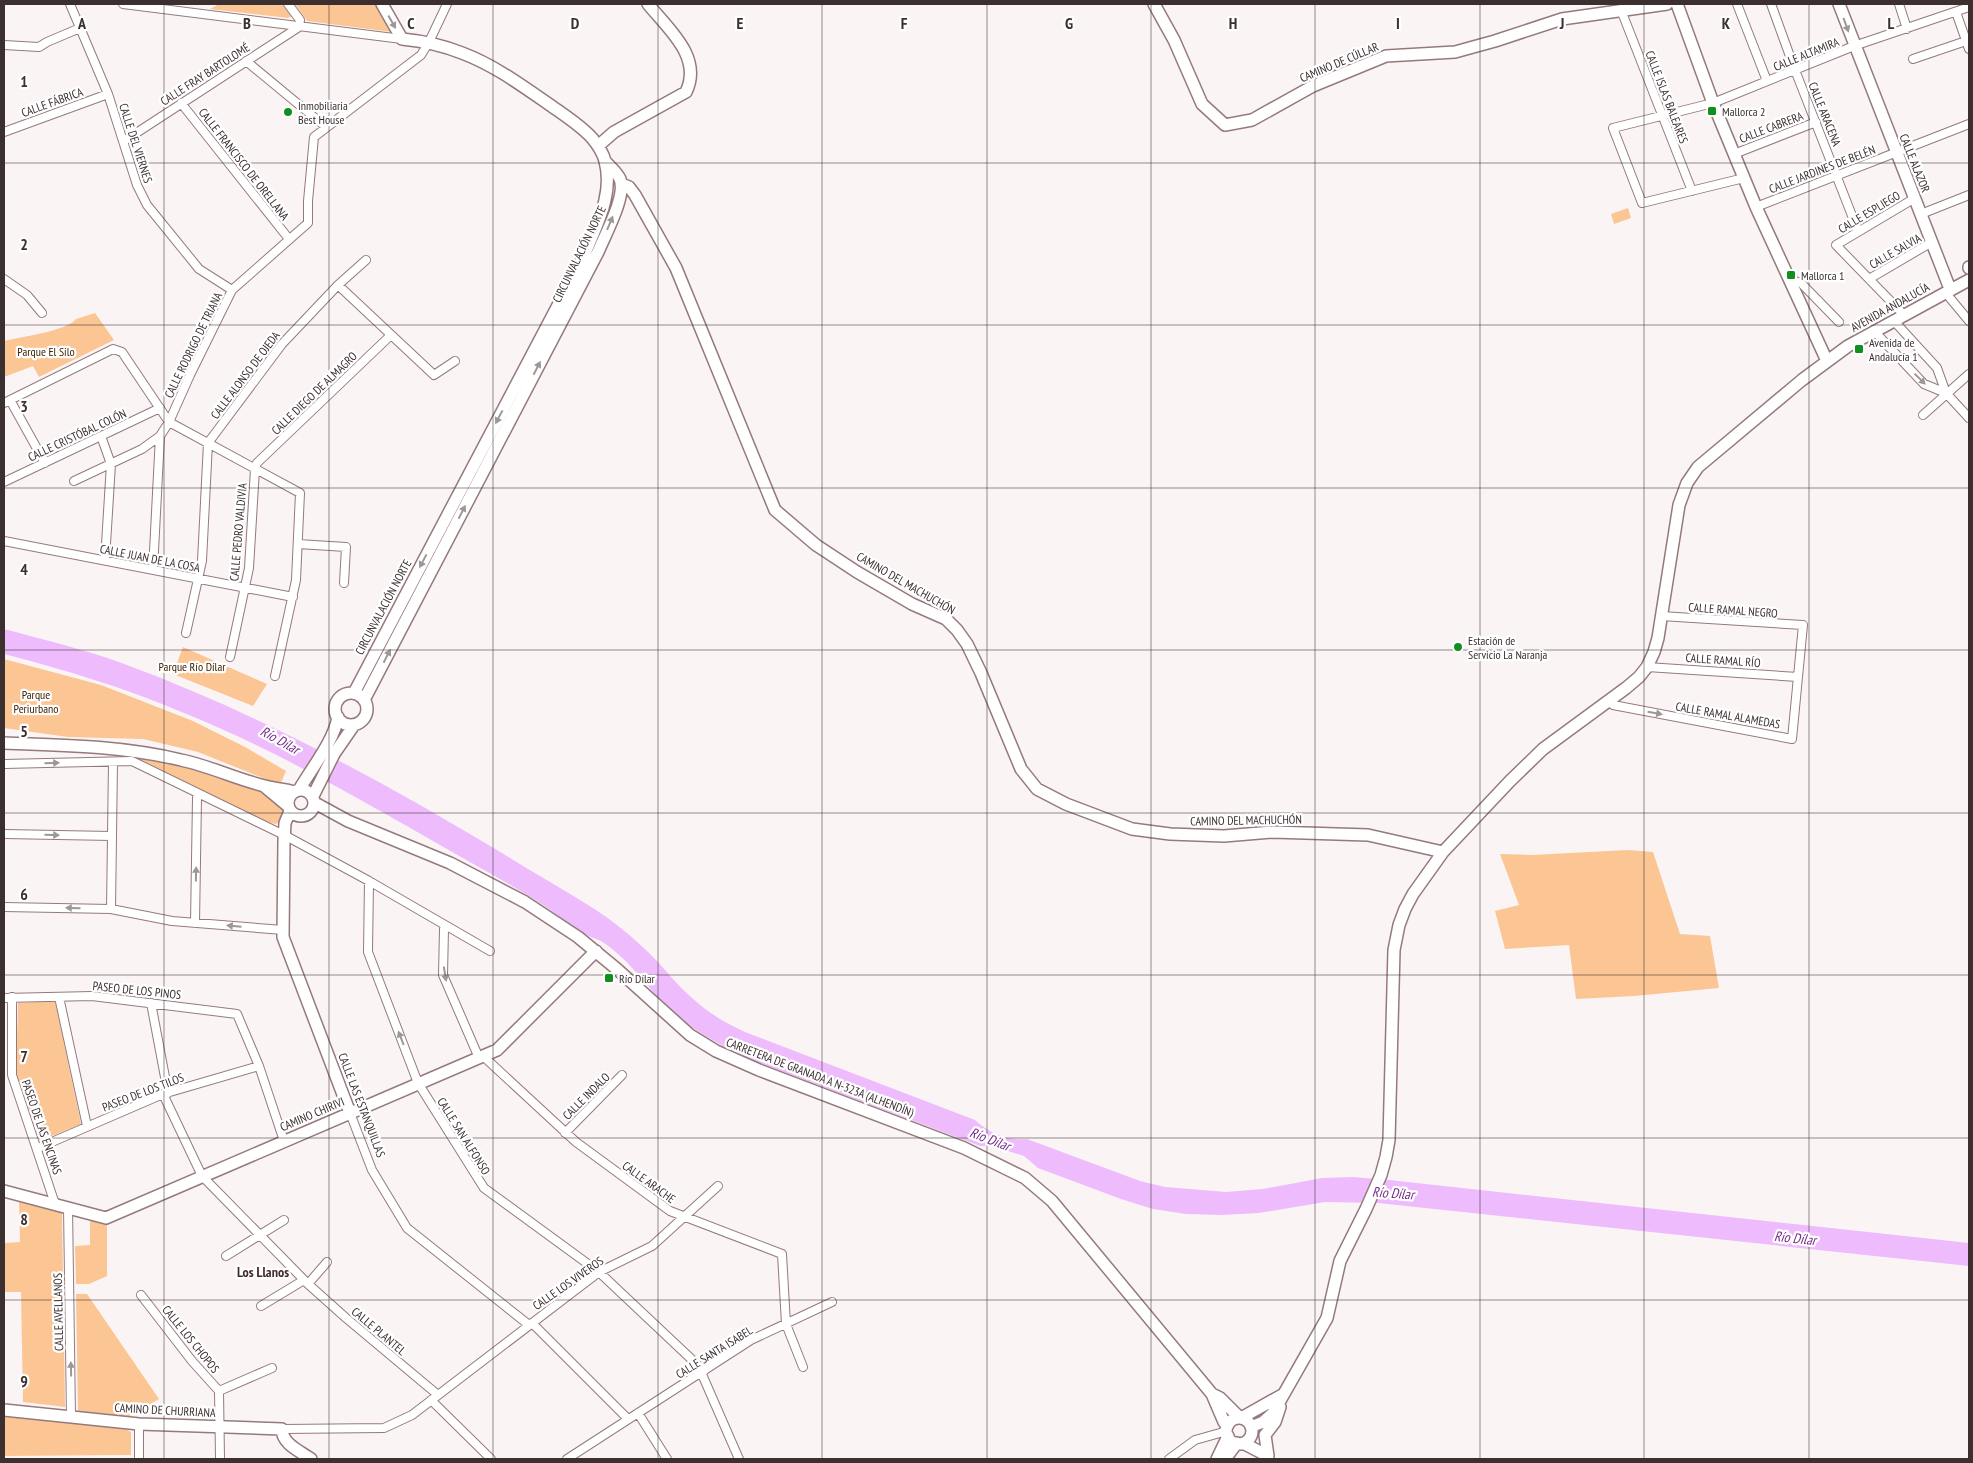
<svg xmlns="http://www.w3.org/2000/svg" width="1973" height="1463" viewBox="0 0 1973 1463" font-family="'PT Sans Narrow',sans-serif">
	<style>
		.green { fill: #fbc694 }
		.water { fill: #eebcfd }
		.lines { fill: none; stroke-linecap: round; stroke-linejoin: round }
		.street-casing { stroke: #957a7c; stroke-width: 10 }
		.secondary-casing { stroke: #957a7c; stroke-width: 14 }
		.street { stroke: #fff; stroke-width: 8 }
		.secondary { stroke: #fff; stroke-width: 11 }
		.oneway { fill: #9d9798 }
		.grid { fill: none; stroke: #3b2f30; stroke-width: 1; stroke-opacity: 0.55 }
		.poi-dot { fill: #10901e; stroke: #fff; stroke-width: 2 }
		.labels { text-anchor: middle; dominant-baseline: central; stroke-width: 4.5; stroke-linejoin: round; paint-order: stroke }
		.street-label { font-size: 12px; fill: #3b2f30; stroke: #fff }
		.poi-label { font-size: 12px; fill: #3b2f30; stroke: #fff; text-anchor: start }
		.park-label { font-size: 12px; fill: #3e2100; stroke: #fff }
		.water-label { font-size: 14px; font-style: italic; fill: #752c89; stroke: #fff }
		.neighbourhood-label { font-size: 14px; font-weight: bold; fill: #432c2e; stroke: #fff }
		.grid-label { font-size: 16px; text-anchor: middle; font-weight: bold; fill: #3b2f30; stroke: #fff; stroke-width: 4.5; stroke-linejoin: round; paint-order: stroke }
	</style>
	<rect width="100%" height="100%" fill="#fbf4f5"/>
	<path class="green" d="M219,4h64l9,12 -4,2 -78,-9z
		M295,4h81l16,28 -85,-11z
		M1628,208l3,10 -17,6 -3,-10z
		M95,313l19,27 -75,37 -6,-11 -29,11v-36c16,-4 63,-10 72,-22z
		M183,647l84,37 -14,22 -80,-32z
		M4,659l97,26 92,36 52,26 41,24 -6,14 -82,-33 -55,-13 -75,-2 -64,-9z
		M134,754c28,7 139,29 149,56 1,3 0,7 -1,11l-6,3 -9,-2 -133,-65z
		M1628,850l25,2 27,82 30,2 9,52 -85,8 -58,3 -7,-54 -64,4 -10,-38 24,-6 -19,-51 32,1z
		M55,1001l26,123 -41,17 -24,-67 2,-71z
		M19,1201l43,11 3,195 -42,-5 -2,-110h-17v-49l16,-1z
		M90,1219l17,4v53l-18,8h-13l-1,-38 15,-1z
		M76,1294h11l72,105 -31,18 -50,-5z
		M4,1415l120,13 7,4v23l-127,1z"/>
	<path class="water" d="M4,629c41,11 83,21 123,36 132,49 255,116 375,188 30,19 61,36 91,55 22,14 42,31 60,49 13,13 24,28 38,40 16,15 34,26 54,35l230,88c14,13 33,21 52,19l113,42 25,6 61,5 37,-3 59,-11 31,-1 36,3 580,63v23l-591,-63 -53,-1 -66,11 -37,2 -36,-1 -33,-5 -32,-10 -83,-31 -14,-12 -32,-10h-12l-228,-86c-33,-15 -65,-32 -90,-58 -19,-21 -37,-46 -61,-61 -7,-3 -14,-5 -20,-9 -12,-7 -23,-17 -35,-25 -41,-27 -85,-49 -127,-74 -77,-44 -153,-87 -235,-120 -58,-25 -119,-43 -180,-59z"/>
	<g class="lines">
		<g class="street-casing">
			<path id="street" d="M70,4l38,90 29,91 10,20 52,64 33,21
				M123,4l279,35
				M1737,4l30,77
				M1771,4l24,66 63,161
				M1899,4l8,25
				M1621,10l71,181
				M1956,12l13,37
				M4,45l35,2 8,-5 33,-14
				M1913,59l53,-18
				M246,61l80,66
				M181,103l108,136
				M4,132l104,-38
				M124,141l175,-114 1,-7 -12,-16
				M1734,154l82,-32
				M1744,178l-102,25 -29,-75 100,-25 141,-57 115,-39
				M1756,207l213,-83
				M1921,214l48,-19
				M4,279l23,16 15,18
				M1789,279l12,4 38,39
				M1869,279l63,-37
				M338,285l96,90 21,-14
				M1945,292l24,29
				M1904,315l-68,-70 79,-47
				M1894,321l43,47 9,25 23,25
				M1875,332l49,52 22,9
				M10,400l35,63
				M4,403l109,-54 9,3 47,70 131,71 -4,87 -21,96
				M1923,415l46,-41
				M101,436l10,28 -6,96
				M74,481l68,-32 18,-13 9,-14 21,-47 42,-85 76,-67v-22l6,-64 107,-82 8,-13 18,-38
				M4,482l156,-74
				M4,541l289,56
				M298,544l48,3 -2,36
				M153,570l7,-134
				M186,633l16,-72 6,-118 74,-99 56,-59 28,-25
				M230,657l19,-89 6,-99 2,-6 134,-128
				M1647,667l151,10
				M1609,701l4,4 179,34 11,-114 -142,-9
				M4,764l128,-3 154,75 83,45 121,70
				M4,834l108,2
				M369,881l-1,71 50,131 66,105 115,84 105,99
				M4,907l107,2 61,12 111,9
				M111,909l2,-147
				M195,923l2,-125 2,-4
				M446,926l-2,3 -1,46 36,83
				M12,997v78l43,129
				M59,997l28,129
				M4,998l88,-2 145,18 22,52 25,75
				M151,1003l17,90
				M483,1056l93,86 94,69 112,43 4,70 17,43
				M163,1094l39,82 106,108 38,34 92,77
				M350,1113l22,57 35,58 122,97
				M565,1133l57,-58
				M38,1148l125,-54 96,-28
				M68,1207l3,210
				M226,1256l58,-36
				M308,1284l19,-22
				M141,1295l51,66 27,30 1,68
				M261,1306l43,-26
				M532,1323l96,96
				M701,1372l38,87
				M219,1391l53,-23
				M431,1400l60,59
				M638,1413l29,46
				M139,1424v35
				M282,1429l102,-1 28,-13 187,-143 53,-26 66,-60
				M567,1459l184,-119 81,-38
				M1169,1459l26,-19 32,-9"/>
		</g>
		<g class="secondary-casing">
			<path id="secondary" d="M1154,4l20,36 28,64 23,21 27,-5 61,-34 73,-30 69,-4 40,-11 67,-22 105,-15
				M1677,4l36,99 43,104 71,154
				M1839,4l111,285
				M598,146l16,-14 72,-40c17,-35 -18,-63 -38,-88
				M621,184l8,3 6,8 41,73 99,242 41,35 41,27 55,32 34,15 11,11 10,14 14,29 40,96 16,20 29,15 66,25 38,5 54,2 49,-4 95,3 75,17
				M1969,267v1
				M354,693l230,-437c12,-31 30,-61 21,-95 -2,-8 -8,-17 -13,-23 -12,-13 -28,-23 -42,-33 -29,-20 -56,-40 -88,-52 -20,-8 -39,-12 -60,-14l-20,-35
				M335 709a16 16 0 1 1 32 0a16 16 0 1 1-32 0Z
				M364,700l234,-448c7,-17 29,-57 22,-73 -3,-7 -11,-13 -15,-18
				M4,743c59,2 119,3 177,17 29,6 55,19 84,26 9,3 20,3 29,6
				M264,786l24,20
				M288 803a13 13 0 1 1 26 0a13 13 0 1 1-26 0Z
				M299,790c12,-21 35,-49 39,-73
				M313,796l21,-42 20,-29
				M315,803l33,18 102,42 75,39 53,35 40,33 72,65 26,16 43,19 205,78 61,30 27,23 160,193 8,4 20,20
				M290,811l-5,12 -1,18 -1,96 67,176
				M4,1191l102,27 391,-168 99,-99
				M1212,1394l12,28 4,3
				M4,1410l135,14 143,5c0,15 18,22 29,30
				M1241,1418l41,-23
				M1226 1431a13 13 0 1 1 26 0a13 13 0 1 1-26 0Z
				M1251,1427l12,-5 10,-9 54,-95 13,-57 26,-52 15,-34 5,-18 3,-17 5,-190 5,-25 6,-16 8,-15 30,-42 67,-71 33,-32 83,-61 13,-11 8,-10 7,-15 4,-14 21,-133 8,-22 11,-16 104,-87 46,-34 121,-66
				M1243,1443l25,13
				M1268,1456l-3,-21 10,-13 5,-15
				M1217,1459l11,-23
				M1225,1459l12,-16"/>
		</g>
		<use href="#street" class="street"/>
		<use href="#secondary" class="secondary"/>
	</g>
	<defs><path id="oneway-solid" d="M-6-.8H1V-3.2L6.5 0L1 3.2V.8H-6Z" transform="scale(1.25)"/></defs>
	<g class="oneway">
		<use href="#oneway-solid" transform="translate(392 22) rotate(61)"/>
		<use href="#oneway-solid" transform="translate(1846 25) rotate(70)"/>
		<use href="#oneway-solid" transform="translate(610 223) rotate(-67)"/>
		<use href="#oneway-solid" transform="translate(537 368) rotate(-63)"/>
		<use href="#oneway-solid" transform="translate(1920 379) rotate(44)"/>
		<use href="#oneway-solid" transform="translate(499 417) rotate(118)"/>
		<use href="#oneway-solid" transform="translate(462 512) rotate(-63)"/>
		<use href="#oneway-solid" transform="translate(423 561) rotate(118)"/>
		<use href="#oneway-solid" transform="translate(387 656) rotate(-63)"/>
		<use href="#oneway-solid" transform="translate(1655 713) rotate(10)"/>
		<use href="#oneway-solid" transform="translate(52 763) rotate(-1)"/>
		<use href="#oneway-solid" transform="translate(52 835) rotate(1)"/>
		<use href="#oneway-solid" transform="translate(196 874) rotate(-89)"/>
		<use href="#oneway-solid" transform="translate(73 908) rotate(-179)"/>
		<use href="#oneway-solid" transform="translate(234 926) rotate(-175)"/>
		<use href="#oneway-solid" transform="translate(445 974) rotate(81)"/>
		<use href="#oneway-solid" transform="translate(401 1038) rotate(-111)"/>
		<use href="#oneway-solid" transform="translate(71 1369) rotate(-91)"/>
	</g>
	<path class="grid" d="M164,4v1455M329,4v1455M493,4v1455M658,4v1455M822,4v1455M987,4v1455M1151,4v1455M1315,4v1455M1480,4v1455M1644,4v1455M1809,4v1455M4,163h1965M4,325h1965M4,488h1965M4,650h1965M4,813h1965M4,975h1965M4,1138h1965M4,1300h1965"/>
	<g class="poi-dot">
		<rect x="1707" y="106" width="10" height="10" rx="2.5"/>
		<circle cx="288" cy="112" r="5"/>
		<rect x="1786" y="270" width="10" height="10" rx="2.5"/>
		<rect x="1854" y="344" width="10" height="10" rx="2.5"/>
		<circle cx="1458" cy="647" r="5"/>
		<rect x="604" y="973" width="10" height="10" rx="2.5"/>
	</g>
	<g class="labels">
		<g class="street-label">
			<text transform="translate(1806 54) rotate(-22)">CALLE ALTAMIRA</text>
			<text transform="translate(1339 62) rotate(-23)">CAMINO DE CÚLLAR</text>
			<text transform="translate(205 74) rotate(-33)">CALLE FRAY BARTOLOMÉ</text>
			<text transform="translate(1667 97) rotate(69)">CALLE ISLAS BALEARES</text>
			<text transform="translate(52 102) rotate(-20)">CALLE FÁBRICA</text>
			<text transform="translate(1825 114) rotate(68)">CALLE ARACENA</text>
			<text transform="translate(1771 127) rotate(-21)">CALLE CABRERA</text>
			<text transform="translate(136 143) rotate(72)">CALLE DEL VIERNES</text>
			<text transform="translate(1915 163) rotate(68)">CALLE ALAZOR</text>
			<text transform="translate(244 164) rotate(52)">CALLE FRANCISCO DE ORELLANA</text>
			<text transform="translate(1822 169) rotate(-21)">CALLE JARDINES DE BELÉN</text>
			<text transform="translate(1869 212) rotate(-31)">CALLE ESPLIEGO</text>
			<text transform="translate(1895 251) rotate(-30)">CALLE SALVIA</text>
			<text transform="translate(579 254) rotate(-64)">CIRCUNVALACIÓN NORTE</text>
			<text transform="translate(1890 307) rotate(-29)">AVENIDA ANDALUCÍA</text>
			<text transform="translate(193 345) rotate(-64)">CALLE RODRIGO DE TRIANA</text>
			<text transform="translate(245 375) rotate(-53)">CALLE ALONSO DE OJEDA</text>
			<text transform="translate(314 393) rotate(-44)">CALLE DIEGO DE ALMAGRO</text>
			<text transform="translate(77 435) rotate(-25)">CALLE CRISTÓBAL COLÓN</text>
			<text transform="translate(238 532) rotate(-85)">CALLE PEDRO VALDIVIA</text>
			<text transform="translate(150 558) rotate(11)">CALLE JUAN DE LA COSA</text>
			<text transform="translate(906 583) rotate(30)">CAMINO DEL MACHUCHÓN</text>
			<text transform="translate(383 607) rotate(-62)">CIRCUNVALACIÓN NORTE</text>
			<text transform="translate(1733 610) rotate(4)">CALLE RAMAL NEGRO</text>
			<text transform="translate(1723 660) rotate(4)">CALLE RAMAL RÍO</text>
			<text transform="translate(1728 715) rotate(10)">CALLE RAMAL ALAMEDAS</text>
			<text transform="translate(1246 820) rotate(-1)">CAMINO DEL MACHUCHÓN</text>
			<text transform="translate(137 990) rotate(6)">PASEO DE LOS PINOS</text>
			<text transform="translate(820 1077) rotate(21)">CARRETERA DE GRANADA A N-323A (ALHENDÍN)</text>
			<text transform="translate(143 1092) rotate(-21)">PASEO DE LOS TILOS</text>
			<text transform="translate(586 1096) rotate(-45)">CALLE INDALO</text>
			<text transform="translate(362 1105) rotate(69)">CALLE LAS ESTANQUILLAS</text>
			<text transform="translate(312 1114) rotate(-23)">CAMINO CHIRIVI</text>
			<text transform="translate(42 1127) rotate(71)">PASEO DE LAS ENCINAS</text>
			<text transform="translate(464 1136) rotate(58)">CALLE SAN ALFONSO</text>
			<text transform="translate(649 1182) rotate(36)">CALLE ARACHE</text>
			<text transform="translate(568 1283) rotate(-35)">CALLE LOS VIVEROS</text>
			<text transform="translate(58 1312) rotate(-91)">CALLE AVELLANOS</text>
			<text transform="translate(379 1331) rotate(40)">CALLE PLANTEL</text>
			<text transform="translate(191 1339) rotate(51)">CALLE LOS CHOPOS</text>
			<text transform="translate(714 1352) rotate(-32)">CALLE SANTA ISABEL</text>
			<text transform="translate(165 1410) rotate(3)">CAMINO DE CHURRIANA</text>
		</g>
		<g class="poi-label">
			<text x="298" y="105">Inmobiliaria<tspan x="298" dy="14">Best House</tspan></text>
			<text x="1722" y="111">Mallorca 2</text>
			<text x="1801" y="275">Mallorca 1</text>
			<text x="1869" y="342">Avenida de<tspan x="1869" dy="14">Andalucía 1</tspan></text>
			<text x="1468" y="640">Estación de<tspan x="1468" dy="14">Servicio La Naranja</tspan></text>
			<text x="619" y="978">Río Dílar</text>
		</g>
		<g class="park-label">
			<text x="46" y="351">Parque El Silo</text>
			<text x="192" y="666">Parque Río Dílar</text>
			<text x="36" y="694">Parque<tspan x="36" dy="14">Periurbano</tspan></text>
		</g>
		<g class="water-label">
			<text transform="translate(280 740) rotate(29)">Río Dílar</text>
			<text transform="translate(990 1139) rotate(21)">Río Dílar</text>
			<text transform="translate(1393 1193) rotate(4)">Río Dílar</text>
			<text transform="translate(1795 1238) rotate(6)">Río Dílar</text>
		</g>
		<g class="neighbourhood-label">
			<text x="263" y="1272">Los Llanos</text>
		</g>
	</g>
	<g class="grid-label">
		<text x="82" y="29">A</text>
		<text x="247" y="29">B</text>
		<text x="411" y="29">C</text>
		<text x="575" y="29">D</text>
		<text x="740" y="29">E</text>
		<text x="904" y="29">F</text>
		<text x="1069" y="29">G</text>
		<text x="1233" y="29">H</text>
		<text x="1398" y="29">I</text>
		<text x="1562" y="29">J</text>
		<text x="1726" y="29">K</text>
		<text x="1891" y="29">L</text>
		<text x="24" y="87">1</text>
		<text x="24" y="250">2</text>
		<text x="24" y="412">3</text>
		<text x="24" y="575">4</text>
		<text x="24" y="737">5</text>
		<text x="24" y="900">6</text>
		<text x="24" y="1062">7</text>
		<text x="24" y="1225">8</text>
		<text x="24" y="1387">9</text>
	</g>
	<rect width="1973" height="1463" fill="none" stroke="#3b2f30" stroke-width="10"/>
</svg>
